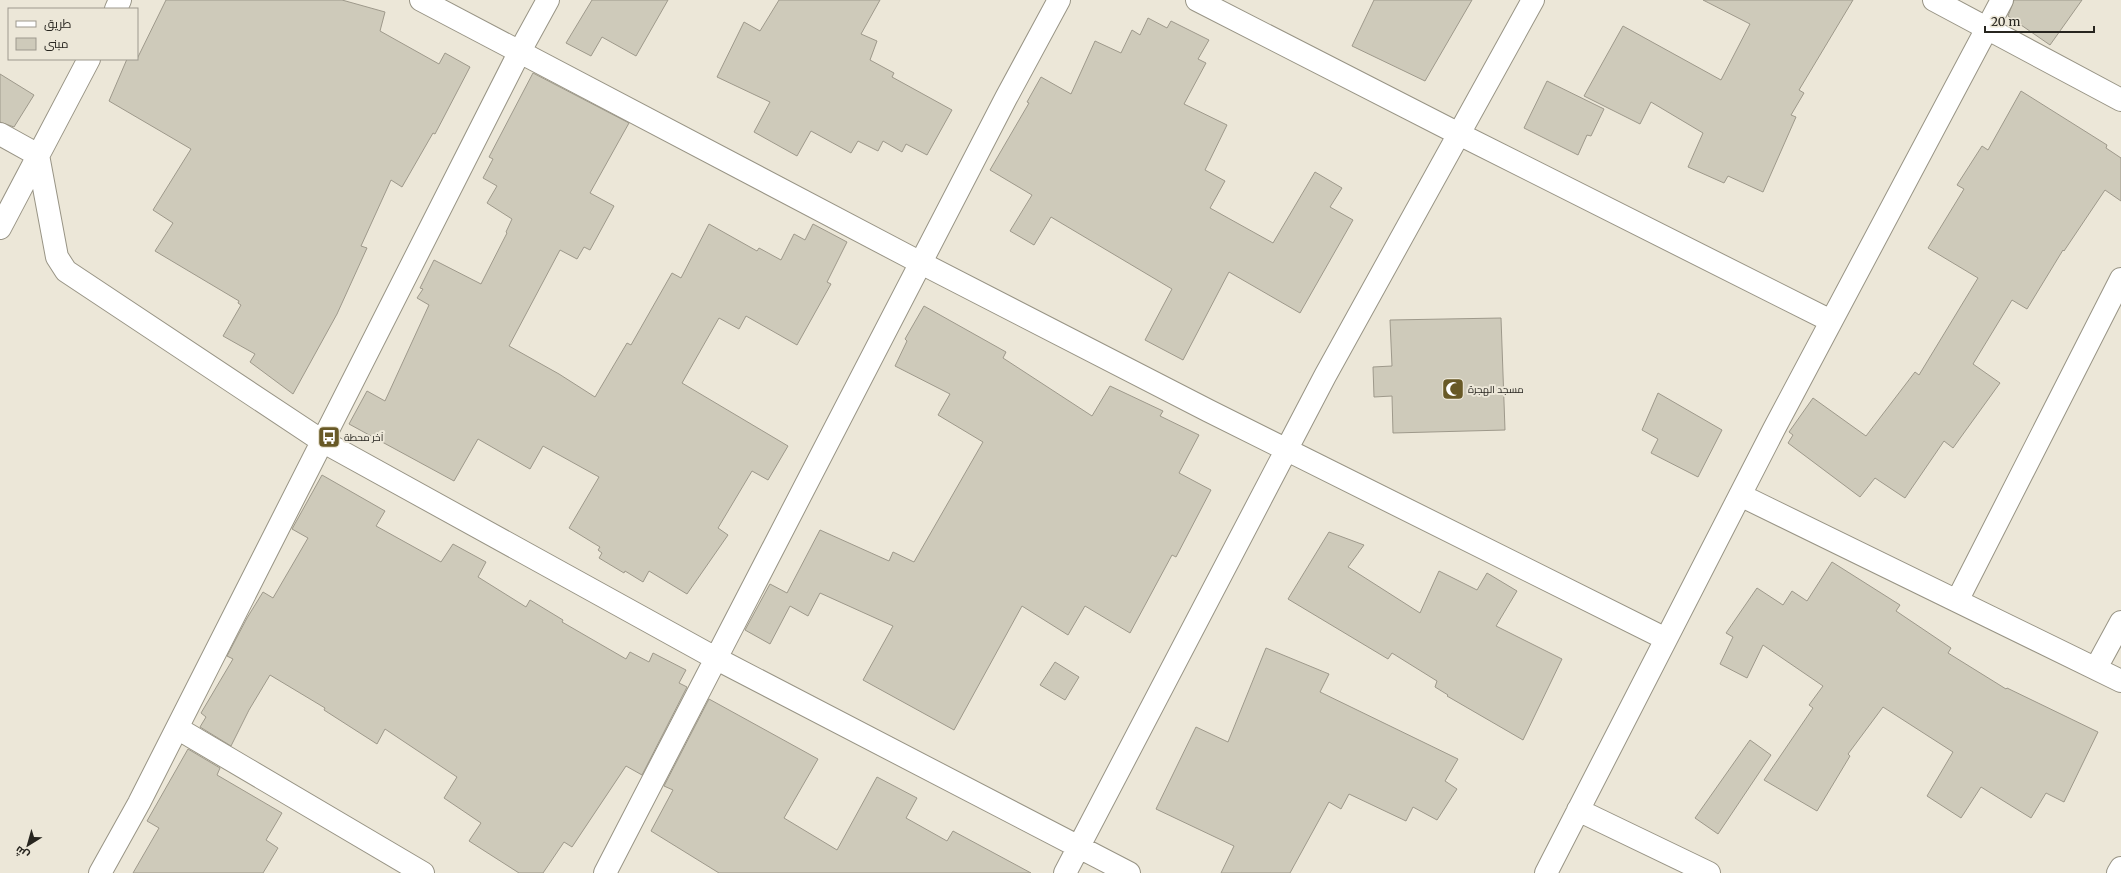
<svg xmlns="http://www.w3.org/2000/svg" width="2121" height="873" viewBox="0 0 2121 873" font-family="Merriweather,Cairo,serif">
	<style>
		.building { fill: #cecaba; stroke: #9e998b }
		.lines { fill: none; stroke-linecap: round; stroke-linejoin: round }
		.minor-casing { stroke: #989485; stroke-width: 24 }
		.minor { stroke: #fff; stroke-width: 22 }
		.labels { text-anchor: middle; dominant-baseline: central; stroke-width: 4; stroke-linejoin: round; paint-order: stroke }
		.poi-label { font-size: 10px; fill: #27251f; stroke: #ece7d8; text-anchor: start }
	</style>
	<rect width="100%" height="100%" fill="#ece7d8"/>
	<path class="building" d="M166,0h176l43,12 -5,19 59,33 6,-11 25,14 -35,67 -2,-1 -31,54 -11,-7 -30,66 6,2 -30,66 -44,80 -43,-32 5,-8 -32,-18 18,-31 -3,-2 1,-2 -84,-50 18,-28 -20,-13 38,-61 -82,-48 18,-42h10z
		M592,0h76l-32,56 -34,-19 -11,19 -25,-13z
		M779,0h101l-19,34 16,7 -7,19 24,13 -2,4 60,33 -25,45 -21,-11 -4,8 -19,-11 -5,10 -20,-10 -7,12 -40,-22 -14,25 -43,-24 16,-30 -53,-25 27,-55 16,9z
		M1374,0h98l-47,81 -73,-35z
		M1703,0h150l-54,90 5,3 -13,22 5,2 -33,75 -35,-16 -4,7 -36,-16 15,-34 -52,-31 -11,22 -56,-28 39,-70 98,54 29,-56z
		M2014,0h68l-32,45 -42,-29z
		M1148,18l19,10 4,-7 38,19 -11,19 8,4 -22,41 43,21 -22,45 20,11 -15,27 63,35 42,-71 27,16 -12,19 23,13 -53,93 -71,-41 -46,88 -38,-20 27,-51 -121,-72 -17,28 -24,-14 22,-36 -42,-25 39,-67 -2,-1 14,-25 30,17 24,-53 26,12 11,-23 8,5z
		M533,73l96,50 -39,70 24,13 -24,44 -6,-3 -7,12 -17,-9 -51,96 50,28 36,23 32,-54 4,2 41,-72 9,5 28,-54 48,27 2,-3 22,12 13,-26 11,6 8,-16 34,18 -20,40 4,2 -34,61 -51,-29 -7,13 -20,-11 -37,65 106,63 -20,34 -16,-9 -34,57 10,7 -41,59 -38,-23 -6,11 -18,-11 -1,2 -25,-15 3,-5 -4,-3 2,-3 -31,-19 30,-51 -56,-31 -13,23 -52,-30 -24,42 -105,-57 18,-33 18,10 44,-96 -12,-7 6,-9 -3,-1 14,-28 47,24 26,-51 -1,-1 6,-13 -25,-16 10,-17 -14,-8 10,-19 -4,-2z
		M0,74l34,21 -20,32 -14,-5z
		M1547,81l57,28 -13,27 -4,-1 -9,20 -54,-27z
		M2021,91l86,54 -1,3 15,10v43l-16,-11 -41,61 -1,-1 -36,59 -15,-9 -39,64 27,19 -47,65 -9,-7 -39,57 -30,-20 -15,19 -72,-54 5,-8 -4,-3 24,-34 53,38 49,-64 4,3 59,-97 -50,-30 36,-59 -7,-4 25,-39 6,4z
		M924,306l82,46 -3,6 89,58 18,-30 53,25 -3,5 39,19 -20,38 32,17 -35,67 -4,-2 -42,78 -45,-27 -17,29 -46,-29 -68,124 -91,-50 30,-54 -73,-33 -12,23 -18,-10 -20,38 -25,-14 25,-46 17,9 33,-63 69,31 4,-9 21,10 69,-120 -45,-27 12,-21 -55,-28 12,-25 -2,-2z
		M1501,318l4,112 -112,3 -1,-37 -18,1 -1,-30 19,-1 -2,-46z
		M1658,393l64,37 -24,47 -47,-24 7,-14 -16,-9z
		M322,475l63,36 -9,15 65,36 12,-18 33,18 -8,15 48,30 4,-7 33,20 -1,2 64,37 4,-7 19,10 4,-9 33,17 -7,13 8,4 -45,88 -16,-9 -54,81 -8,-5 -21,31h-24l-50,-32 12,-18 -37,-25 13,-21 -72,-48 -8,15 -53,-34 1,-2 -55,-33 -21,35 -18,36 -31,-19 6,-10 -5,-4 32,-54 -6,-3 20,-38 16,-26 10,6 35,-60 -16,-9z
		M1329,532l35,13 -16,22 72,46 19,-42 38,19 10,-17 30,18 -21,35 66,33 -39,81 -76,-44 1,-1 -13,-8 2,-6 -45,-28 -4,6 -100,-60z
		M1832,562l68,43 -4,6 55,37 -3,5 58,36 1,-1 91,44 -34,70 -18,-9 -15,25 -50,-31 -20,31 -34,-22 26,-44 -70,-45 -35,47 2,2 -33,55 -53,-31 49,-72 -4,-3 14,-19 -60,-41 -16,33 -27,-14 13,-27 -7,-4 31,-45 26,17 9,-14 15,10z
		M1266,648l63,26 -9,18 138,67 -13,22 12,8 -20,31 -24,-13 -7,14 -57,-27 -8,15 -12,-7 -39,71h-69l13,-27 -78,-37 40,-82 32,15z
		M1055,662l24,15 -14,23 -25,-15z
		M709,699l109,60 -34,59 53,32 40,-73 40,21 -11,20 41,23 6,-10 78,42h-312l-68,-42 22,-41 -9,-4z
		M1750,740l21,15 -53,79 -23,-16z
		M188,749l32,19 -3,7 65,38 -16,27 12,8 -15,25h-130l26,-45 -12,-7z"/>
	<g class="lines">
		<g class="minor-casing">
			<path id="minor" d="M421,0l500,263 288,148 457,228
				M1197,0l262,134 372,187
				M1934,0l187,100
				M116,9l4,-9
				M0,134l38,21 19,102 9,14 256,170 395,218 412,214
				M0,228l89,-169
				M1740,495l381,186
				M1957,601l164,-322
				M2096,668l25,-46
				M177,728l246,145
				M1578,810l131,63
				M100,873l39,-70 381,-752 28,-51
				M605,873l401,-775 53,-98
				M1065,873l260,-497 208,-376
				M1546,873l228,-444 228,-429
				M2118,873l3,-5"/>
		</g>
		<use href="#minor" class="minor"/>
	</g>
	<defs>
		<g id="mosque-square" transform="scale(1.15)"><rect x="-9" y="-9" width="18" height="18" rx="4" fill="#685926" stroke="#ece7d8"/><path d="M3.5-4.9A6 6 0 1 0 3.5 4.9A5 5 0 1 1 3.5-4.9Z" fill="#fff"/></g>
		<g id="bus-square" transform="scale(1.15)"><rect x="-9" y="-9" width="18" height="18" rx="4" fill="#685926" stroke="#ece7d8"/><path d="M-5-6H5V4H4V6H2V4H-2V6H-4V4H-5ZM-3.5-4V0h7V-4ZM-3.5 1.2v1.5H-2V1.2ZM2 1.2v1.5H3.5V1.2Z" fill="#fff"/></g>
	</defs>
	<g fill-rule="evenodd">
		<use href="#mosque-square" x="1453" y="389"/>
		<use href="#bus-square" x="329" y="437"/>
	</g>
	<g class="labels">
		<g class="poi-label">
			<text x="1468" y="389">مسجد الهجرة</text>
			<text x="344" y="437">آخر محطة</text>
		</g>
	</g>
	<rect x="8" y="8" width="130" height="52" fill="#ece7d8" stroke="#9d998e"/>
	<rect x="16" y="21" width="20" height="6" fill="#ffffff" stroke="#9d998e"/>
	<text x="44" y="28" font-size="12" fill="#27251f">طريق</text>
	<rect x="16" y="38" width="20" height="12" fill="#cecaba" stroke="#9d998e"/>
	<text x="44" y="48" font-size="12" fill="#27251f">مبنى</text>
	<g transform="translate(28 845) rotate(217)" stroke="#ece7d8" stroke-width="3" paint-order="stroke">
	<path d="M0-3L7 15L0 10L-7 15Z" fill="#27251f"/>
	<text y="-6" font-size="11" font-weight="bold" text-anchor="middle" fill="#27251f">ش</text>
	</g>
	<path d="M1985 26v6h109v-6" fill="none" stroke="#27251f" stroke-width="2"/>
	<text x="1991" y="26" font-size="12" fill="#27251f" stroke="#ece7d8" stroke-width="3" paint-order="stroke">20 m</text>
</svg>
